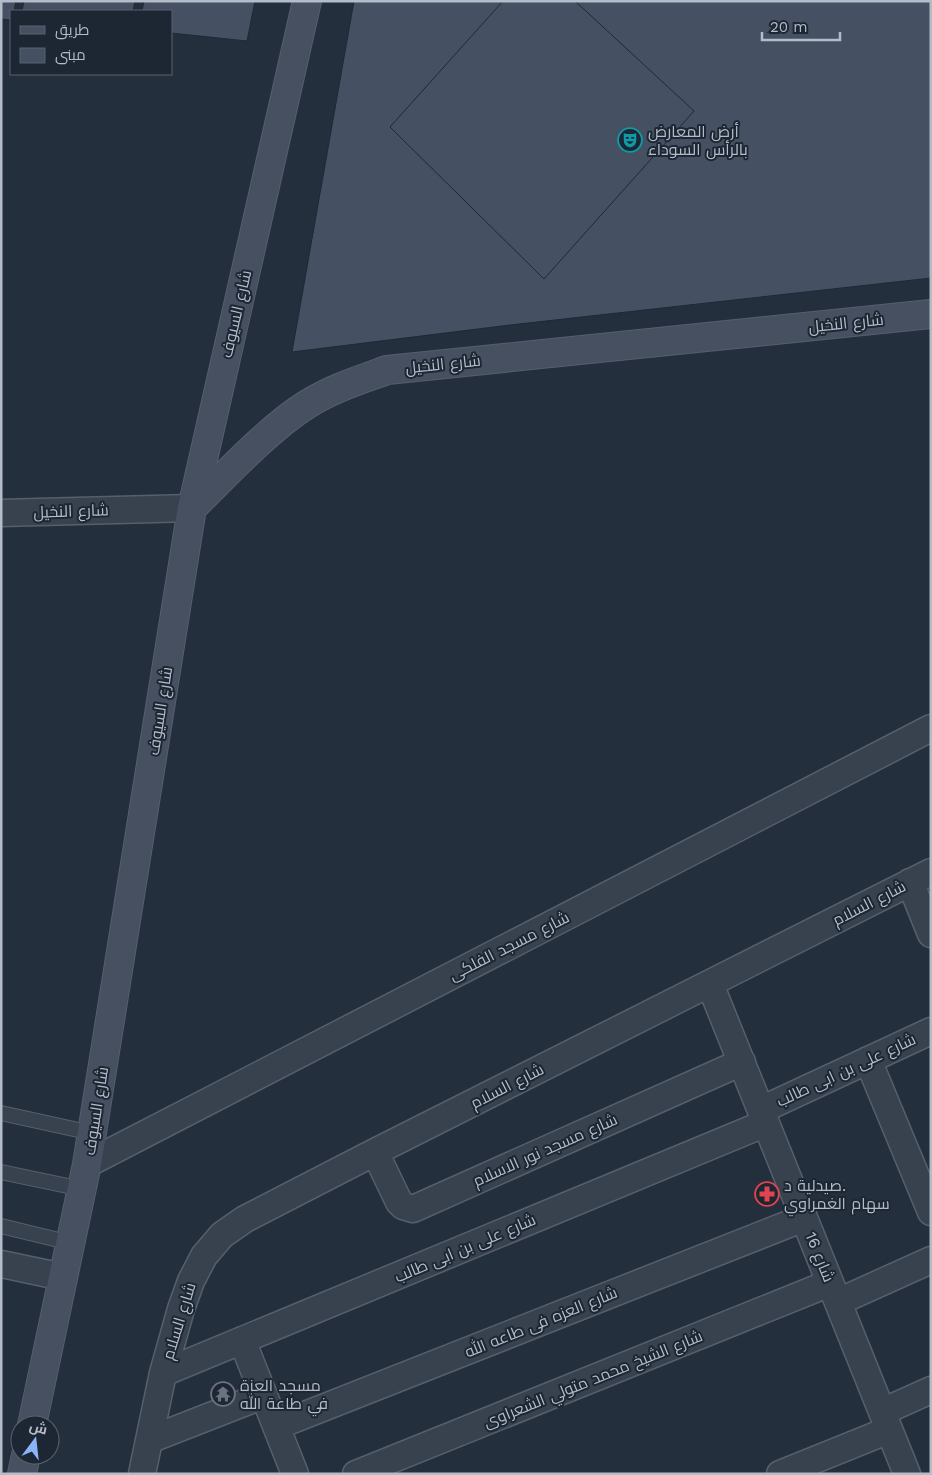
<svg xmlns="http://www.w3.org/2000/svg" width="932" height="1475" viewBox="0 0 932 1475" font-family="'Work Sans',Cairo,sans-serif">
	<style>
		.building { fill: #455162; stroke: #1f2835 }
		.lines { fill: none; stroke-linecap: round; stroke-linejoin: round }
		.lane-casing { stroke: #565f6c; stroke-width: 16 }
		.street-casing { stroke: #565f6c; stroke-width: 29 }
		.secondary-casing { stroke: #565f6c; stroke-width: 30 }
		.lane { stroke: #38414e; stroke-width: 14 }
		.street { stroke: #38414e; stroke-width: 26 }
		.secondary { stroke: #465061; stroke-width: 28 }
		.labels { text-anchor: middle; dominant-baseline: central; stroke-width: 4; stroke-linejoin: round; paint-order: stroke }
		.poi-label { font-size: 16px; fill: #b4bcc9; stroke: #1d2633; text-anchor: start }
		.street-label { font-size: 16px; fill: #b4bcc9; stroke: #1d2633 }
	</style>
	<rect width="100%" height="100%" fill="#242f3e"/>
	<path class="building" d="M1,1h15l-2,10h-3v9l-10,-1z
		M24,1h111l-2,10h-111z
		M144,1h111l-8,40 -76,-8v-22h-29z
		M354,1h577v277l-421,47 -218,27z
		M503,1h72l119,110 -150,168 -154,-152z"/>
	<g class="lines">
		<g class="lane-casing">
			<path id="lane" d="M1,1113l91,20
				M1,1172l81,17
				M1,1226l70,17"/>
		</g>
		<g class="street-casing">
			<path id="street" d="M1,513l191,-5
				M910,882l21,52
				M710,984l197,490
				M868,1060l63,152
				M761,1110l170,-79
				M375,1152l24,50 4,4 10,3 329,-147
				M87,1164l844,-436
				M1,1264l62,13
				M838,1302l93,-42
				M242,1340l53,134
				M163,1373l603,-250
				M882,1412l49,-22
				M277,1426l527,-208
				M149,1440l115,-45
				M142,1474l21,-101 18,-64 10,-28 13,-25 18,-21 23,-16 130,-67 556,-280
				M356,1474l474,-191
				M780,1474l109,-44"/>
		</g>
		<g class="secondary-casing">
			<path id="secondary" d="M192,508c34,-33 75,-78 114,-103 25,-16 53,-25 81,-35l544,-56
				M32,1425l55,-261 105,-656 115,-507
				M22,1474l4,-19"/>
		</g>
		<use href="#lane" class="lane"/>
		<use href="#street" class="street"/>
		<use href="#secondary" class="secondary"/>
	</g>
	<defs>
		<g id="theatre-ring" transform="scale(1.25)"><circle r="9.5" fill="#1d2633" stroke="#0f9aa8" stroke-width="1.5"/><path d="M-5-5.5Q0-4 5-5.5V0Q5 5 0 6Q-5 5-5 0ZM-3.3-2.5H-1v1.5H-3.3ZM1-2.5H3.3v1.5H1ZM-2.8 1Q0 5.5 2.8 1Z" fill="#0f9aa8"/></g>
		<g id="pharmacy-ring" transform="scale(1.25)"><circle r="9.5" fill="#1d2633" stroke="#e0444e" stroke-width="1.5"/><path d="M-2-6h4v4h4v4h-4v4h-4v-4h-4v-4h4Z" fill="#e0444e"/></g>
		<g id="temple-ring" transform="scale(1.25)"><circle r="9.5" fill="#1d2633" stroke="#6b7280" stroke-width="1.5"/><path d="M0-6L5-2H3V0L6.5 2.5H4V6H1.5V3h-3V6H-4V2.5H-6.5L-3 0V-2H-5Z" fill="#6b7280"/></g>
	</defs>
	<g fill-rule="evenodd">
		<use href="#theatre-ring" x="630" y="140"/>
		<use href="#pharmacy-ring" x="767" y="1194"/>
		<use href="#temple-ring" x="223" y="1394"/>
	</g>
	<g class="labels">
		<g class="poi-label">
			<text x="648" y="131">أرض المعارض<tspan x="648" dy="18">بالرأس السوداء</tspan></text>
			<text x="784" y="1185">صيدلية د.<tspan x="784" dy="18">سهام الغمراوي</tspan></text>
			<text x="240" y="1385">مسجد العزة<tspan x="240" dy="18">في طاعة الله</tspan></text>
		</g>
		<g class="street-label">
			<text transform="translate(236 314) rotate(-77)">شارع السيوف</text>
			<text transform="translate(846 323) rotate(-6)">شارع النخيل</text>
			<text transform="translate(443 364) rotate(-6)">شارع النخيل</text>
			<text transform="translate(71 511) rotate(-2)">شارع النخيل</text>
			<text transform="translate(160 711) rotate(-81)">شارع السيوف</text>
			<text transform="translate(869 903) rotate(-27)">شارع السلام</text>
			<text transform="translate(509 946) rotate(-27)">شارع مسجد الفلكى</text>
			<text transform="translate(846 1070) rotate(-25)">شارع على بن ابى طالب</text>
			<text transform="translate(507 1086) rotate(-27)">شارع السلام</text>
			<text transform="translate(96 1111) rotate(-81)">شارع السيوف</text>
			<text transform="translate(545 1150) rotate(-24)">شارع مسجد نور الاسلام</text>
			<text transform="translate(465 1248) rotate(-23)">شارع على بن ابى طالب</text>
			<text transform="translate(820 1257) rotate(68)">شارع 16</text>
			<text transform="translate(179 1321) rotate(-73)">شارع السلام</text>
			<text transform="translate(541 1322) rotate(-22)">شارع العزه فى طاعه الله</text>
			<text transform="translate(593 1379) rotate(-22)">شارع الشيخ محمد متولي الشعراوى</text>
		</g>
	</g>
	<rect width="932" height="1475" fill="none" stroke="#b4bcc9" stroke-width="5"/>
	<rect x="10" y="10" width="162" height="65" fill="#1d2633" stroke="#59626f"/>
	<rect x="20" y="26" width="25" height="8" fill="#465061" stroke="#59626f"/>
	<text x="55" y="35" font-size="15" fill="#b4bcc9">طريق</text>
	<rect x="20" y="48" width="25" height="15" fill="#455162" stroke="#59626f"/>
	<text x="55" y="60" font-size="15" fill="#b4bcc9">مبنى</text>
	<g transform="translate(35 1440) rotate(15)"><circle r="24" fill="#1d2633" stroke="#59626f"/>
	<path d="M0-4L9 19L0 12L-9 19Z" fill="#8ab4f8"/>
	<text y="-8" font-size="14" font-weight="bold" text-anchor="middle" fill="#b4bcc9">ش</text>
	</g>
	<path d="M762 32v8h78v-8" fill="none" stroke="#b4bcc9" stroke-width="2.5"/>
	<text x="770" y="32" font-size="15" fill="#b4bcc9" stroke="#1d2633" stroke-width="4" paint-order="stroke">20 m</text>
</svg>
